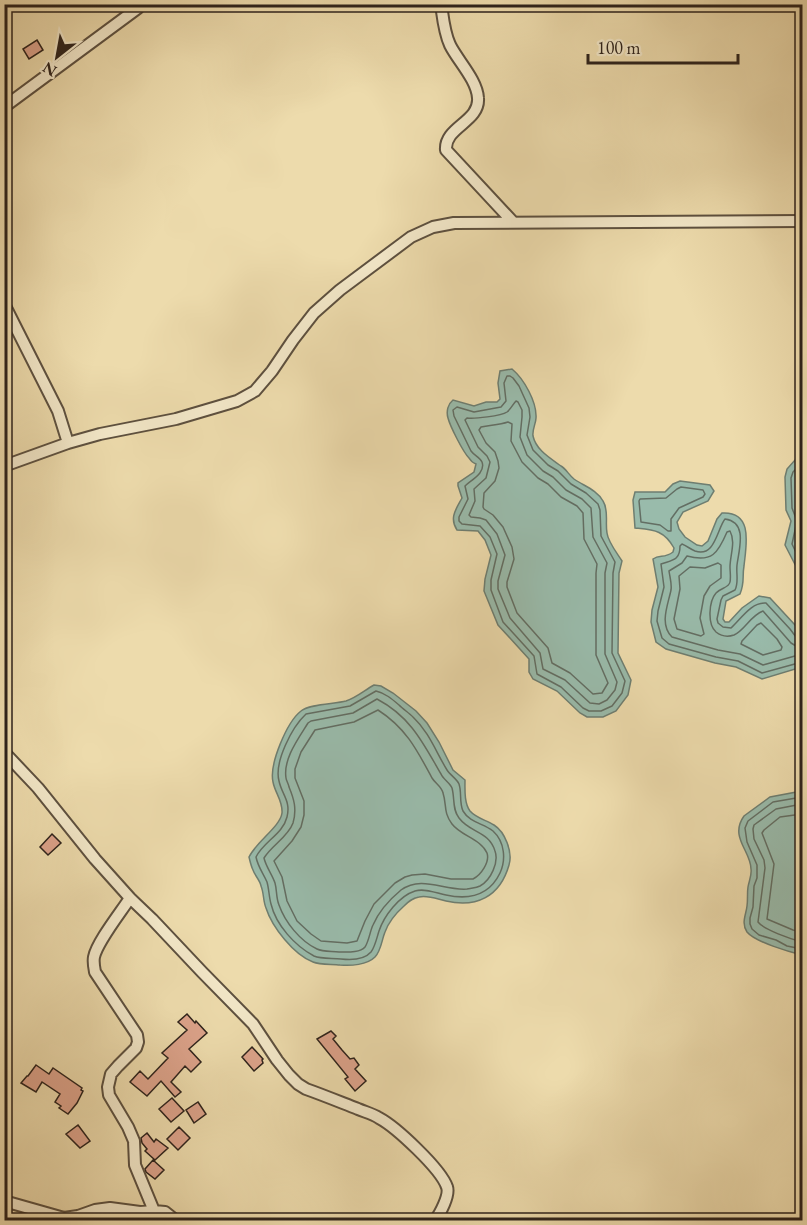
<svg xmlns="http://www.w3.org/2000/svg" width="807" height="1225" viewBox="0 0 807 1225" font-family="'EB Garamond',serif">
	<style>
		.water { fill: #99bbab; stroke: #6e7e71; stroke-width: 1.5 }
		.lines { fill: none; stroke-linecap: round; stroke-linejoin: round }
		.shore { stroke: #636e63; stroke-width: 1.5 }
		.building { fill: #dda38b; stroke: #2d221b; stroke-width: 1.5 }
		.minor-casing { stroke: #5d503f; stroke-width: 14 }
		.minor { stroke: #f3e8c9; stroke-width: 10 }
	</style>
	<rect width="100%" height="100%" fill="#eddbac"/>
	<filter id="stains"><feTurbulence type="fractalNoise" baseFrequency=".00333" numOctaves="4"/><feColorMatrix values="0 0 0 0 .2 0 0 0 0 .09 0 0 0 0 .02 0 0 0 .5 -.17"/></filter>
	<radialGradient id="worn" r=".72"><stop offset=".6" stop-color="#630" stop-opacity="0"/><stop offset="1" stop-color="#630" stop-opacity=".3"/></radialGradient>
	<path class="water" d="M512,369c12,10 25,33 24,49 0,5 -4,12 -3,18 3,14 17,22 28,30 5,3 8,9 13,13 10,7 23,11 29,22 6,9 2,22 4,32 1,9 10,20 15,28l-3,12 -1,80 13,27 -3,15 -12,16 -13,6h-16l-7,-4 -23,-22 -24,-12 -4,-7v-13l-31,-34 -14,-34 1,-12 6,-24 -6,-15 -7,-9 -21,-1c-8,-12 -1,-21 5,-32l-4,-12v-3l16,-11 2,-8c-4,-2 -4,-2 -7,-6 -6,-6 -19,-32 -21,-40 -2,-7 0,-14 5,-18l21,6 12,-4h11l3,-3 -2,-16 2,-12z
		M802,456v122l-17,-33 6,-24 -5,-11 -1,-33 2,-8 8,-9z
		M680,481l30,4 4,6 -6,10 -25,11 -6,10 2,7 6,8 12,8 5,1 6,-5 9,-22 5,-6c32,-2 24,33 22,53 -2,11 1,16 -4,28l-14,7 -3,18 2,3h4l13,-14 17,-12 11,2 25,27 7,11v31l-40,12 -26,-12 -21,-4 -49,-14 -10,-7 -5,-20 1,-12 6,-23 -5,-28c7,-5 11,0 20,-7l1,-4c-10,-18 -20,-18 -39,-20l-2,-28 2,-8h30l8,-8z
		M374,685l7,1 12,7 23,18 11,12 12,19 14,28 12,10c0,9 -1,23 5,31 6,7 16,9 24,14 11,7 19,27 15,40 -9,32 -33,43 -63,36 -9,-2 -18,-6 -27,-4 -7,1 -11,5 -15,9 -9,8 -15,15 -19,26 -3,7 -4,19 -10,25 -8,8 -24,9 -35,8 -8,-1 -20,0 -27,-3 -19,-7 -41,-35 -47,-54 -3,-7 -2,-15 -5,-22 -1,-6 -6,-10 -8,-16 -2,-4 -3,-9 -4,-13 8,-16 31,-30 33,-44 1,-12 -7,-20 -9,-31 -4,-18 14,-60 28,-71 8,-7 34,-7 45,-10 10,-3 19,-11 28,-16z
		M802,791v164c-12,-3 -47,-13 -55,-23 -6,-9 -1,-17 0,-26 1,-7 0,-13 1,-19 1,-6 4,-12 3,-18 0,-18 -22,-32 -7,-53l26,-19z"/>
	<g class="lines">
		<path class="shore" d="M507,376h3l3,2 6,8 10,22 1,9 -3,18 6,15 15,15 10,6 13,13 15,9 12,11 2,6 1,26 14,26 -2,11 -1,80 13,28 -3,12 -10,13 -11,5h-12l-6,-3 -22,-21 -24,-13 -3,-18 -31,-34 -12,-32v-10l6,-26 -7,-17 -10,-11 -18,-2 -3,-3v-4l9,-18 -3,-13c6,-6 21,-13 17,-24 -2,-4 -8,-7 -11,-11l-17,-35 -1,-6 4,-3 17,5 27,-5 5,-6 -2,-18z
			M516,401l2,1 4,8v7l-2,20 7,18 16,16 10,6 13,13 16,9 9,9 2,29 14,26 -2,10v81l12,28 -2,8 -8,10 -8,4 -9,-1 -25,-23 -22,-11 -3,-16 -30,-35 -12,-29v-8l7,-26 -8,-21 -11,-14 -6,-2 -9,-1 -2,-2 6,-14 -1,-12 12,-11 4,-16 -3,-6 -9,-9 -13,-27 2,-2c7,1 34,-2 40,-6 4,-3 6,-8 9,-11z
			M508,422l4,2 -1,17 11,21 16,16 10,6 13,13 16,9 6,7 1,26 13,25 -1,9v82l12,28 -6,10 -9,1 -23,-21 -18,-10 -4,-15 -31,-35 -10,-26v-5l7,-23 -2,-12 -9,-20 -10,-12 -9,-6 -1,-2 1,-14 11,-12 4,-13 -1,-7 -3,-9 -9,-9 -7,-13 2,-3c9,-2 18,-2 27,-5z
			M802,463l-9,9 -2,6 1,30 5,13 -5,23 10,21
			M681,487l22,3 2,4 -2,3 -24,11 -8,11v12h-3l-8,-6 -19,-3 -2,-21 1,-2 26,-1 11,-9z
			M718,563l3,2v13l-11,8 -6,10 -4,22 4,16 -3,2 -24,-7 -3,-10 6,-30 -1,-13 11,-9 15,1z
			M761,623l16,16 5,8 -1,3 -18,5 -22,-11 1,-3 15,-16z
			M802,639l-6,-2 -6,-8 -24,-26c-15,-1 -25,16 -35,25l-8,-1 -5,-4 -1,-4 4,-19 2,-4 12,-6c4,-8 1,-16 2,-25 2,-16 11,-43 -12,-46 -8,10 -10,39 -30,32 -5,-2 -8,-5 -13,-7l-2,2c0,15 -8,14 -19,18l3,23 -6,24 -1,10 5,17 7,6 47,13 22,4 24,12 40,-11
			M802,646h-6l-5,-3 -28,-32c-13,5 -18,19 -29,24 -6,2 -13,1 -18,-3 -9,-8 -7,-31 0,-39 4,-5 13,-5 14,-11 1,-5 0,-10 0,-15 0,-12 6,-25 0,-36l-3,1c-9,21 -15,31 -40,24l-5,7 -13,8c1,7 3,13 2,19 -3,15 -12,34 1,47l46,13 22,4 23,11 39,-11
			M376,691c9,2 16,8 23,14 4,4 10,8 14,12 16,15 23,35 34,53 3,5 10,9 12,14 3,9 0,18 4,27 7,12 20,12 30,20 12,11 13,29 7,42 -11,23 -31,27 -54,22 -10,-2 -21,-7 -31,-4 -16,5 -31,25 -36,40 -2,6 -4,16 -8,21 -7,8 -21,8 -30,7 -9,-1 -20,0 -27,-3 -19,-10 -38,-31 -43,-52 -2,-7 -2,-15 -4,-22 -4,-9 -9,-15 -11,-25 7,-15 27,-23 31,-40 4,-16 -5,-22 -8,-36 -5,-19 13,-54 27,-67l44,-8z
			M377,699c34,18 46,44 64,75 2,5 9,9 11,14 3,11 0,21 7,30 11,15 30,13 36,33 4,11 -4,29 -15,35 -4,2 -9,2 -13,3 -23,2 -45,-14 -66,1 -12,10 -22,21 -28,35 -3,6 -4,16 -8,22 -5,6 -18,5 -26,5 -7,-1 -16,0 -22,-3 -17,-8 -32,-27 -38,-44 -3,-7 -2,-15 -4,-22 -3,-9 -9,-16 -11,-25 8,-13 24,-21 29,-35 4,-14 1,-24 -4,-36 0,-2 -3,-7 -3,-9 -3,-19 12,-39 22,-55l3,-2 42,-8z
			M378,710c28,18 39,40 54,68 3,5 10,9 11,15 4,12 0,19 9,31 9,12 29,15 35,29 3,9 -6,22 -14,26h-22l-26,-5 -13,1 -7,2 -10,6 -21,21 -9,17 -8,20 -10,2 -26,-2 -10,-7 -14,-13 -10,-20 -5,-24 -8,-16 18,-20 9,-14 3,-12v-14l-9,-23v-9l6,-17 14,-22 39,-8z
			M802,797l-29,5 -25,19 -3,7 2,14 10,23v13l-3,8 -1,21 -3,11v6l2,5 7,6 17,5 11,6 15,3
			M802,804l-26,5 -22,16 -1,4 1,10 10,21 1,8 -7,54c6,8 33,17 44,20
			M802,814l-22,3 -16,13 -2,3 12,31 -7,55 26,11 9,2"/>
	</g>
	<path class="building" d="M37,40l6,10 -14,9 -6,-10z
		M52,834l9,9 -13,12 -8,-8z
		M187,1014l8,9 1,-2 11,12 -18,16 12,13 -10,10 -6,-6 -14,16 10,10 -6,5 -14,-16 -14,15 -17,-14 10,-11 8,8 20,-21 -6,-5 25,-23 -9,-8z
		M331,1031l5,5 -3,3 9,11 8,9 4,-1 5,7 -4,4 11,12 -11,10 -10,-12 3,-2 -31,-38z
		M252,1047l11,12 -1,1 1,3 -9,8 -12,-14z
		M36,1065l13,9 4,-6 29,20 -1,2 2,1 -6,12 -9,11 -9,-6 2,-2 -6,-4 5,-8 -18,-12 -6,10 -15,-9 6,-7h1z
		M172,1098l12,13 -13,11 -12,-13z
		M198,1102l8,12 -12,9 -8,-13z
		M78,1125l12,16 -10,7 -14,-14z
		M179,1127l11,11 -12,12 -11,-11z
		M147,1133l7,9 2,-3 12,9 -13,12 -10,-9 2,-2 -5,-6 -1,-5z
		M153,1160l11,10 -9,9 -9,-7 -1,-3z"/>
	<g class="lines">
		<g class="minor-casing">
			<path id="minor" d="M441,4c2,14 3,28 9,41 8,16 27,35 28,53 2,24 -34,29 -32,52l67,72
				M4,107l134,-99
				M4,304l54,107 10,32
				M4,466l64,-23 32,-9 76,-15 61,-18 18,-10 17,-20 21,-31 21,-27 26,-23 71,-53 22,-10 21,-4 348,-2
				M4,752l34,36 57,71 35,39 22,21 50,53 51,52 24,36 12,15 9,9 8,5c17,6 34,13 52,20 7,3 15,5 21,9 17,9 62,51 68,69 3,8 -7,27 -12,33
				M130,898c-9,14 -33,44 -36,59 -1,5 0,10 1,15l42,63 1,7 -2,6 -18,18 -7,8 -3,13 1,8 19,32 6,14 1,24 19,46
				M4,1201l60,17 14,-2 17,-6 15,-2 30,4 14,-1 11,1 10,8"/>
		</g>
		<use href="#minor" class="minor"/>
	</g>
	<rect width="807" height="1225" fill="none" stroke="#eddbac" stroke-width="24"/>
	<rect x="6" y="6" width="795" height="1213" fill="none" stroke="#2d221b" stroke-width="3"/>
	<rect x="12" y="12" width="783" height="1201" fill="none" stroke="#2d221b" stroke-width="1.5"/>
	<g transform="translate(57 57) rotate(211)" stroke="#f3e8c9" stroke-width="4.5" paint-order="stroke">
	<path d="M0-4.5L10 22L0 15L-10 22Z" fill="#2d221b"/>
	<text y="-9" font-size="16" font-weight="bold" text-anchor="middle" fill="#2d221b">N</text>
	</g>
	<path d="M588 54v9h150v-9" fill="none" stroke="#2d221b" stroke-width="3"/>
	<text x="597" y="54" font-size="18" fill="#2d221b" stroke="#f3e8c9" stroke-width="4.5" paint-order="stroke">100 m</text>
	<rect width="100%" height="100%" filter="url(#stains)"/>
	<rect width="100%" height="100%" fill="url(#worn)"/>
</svg>
